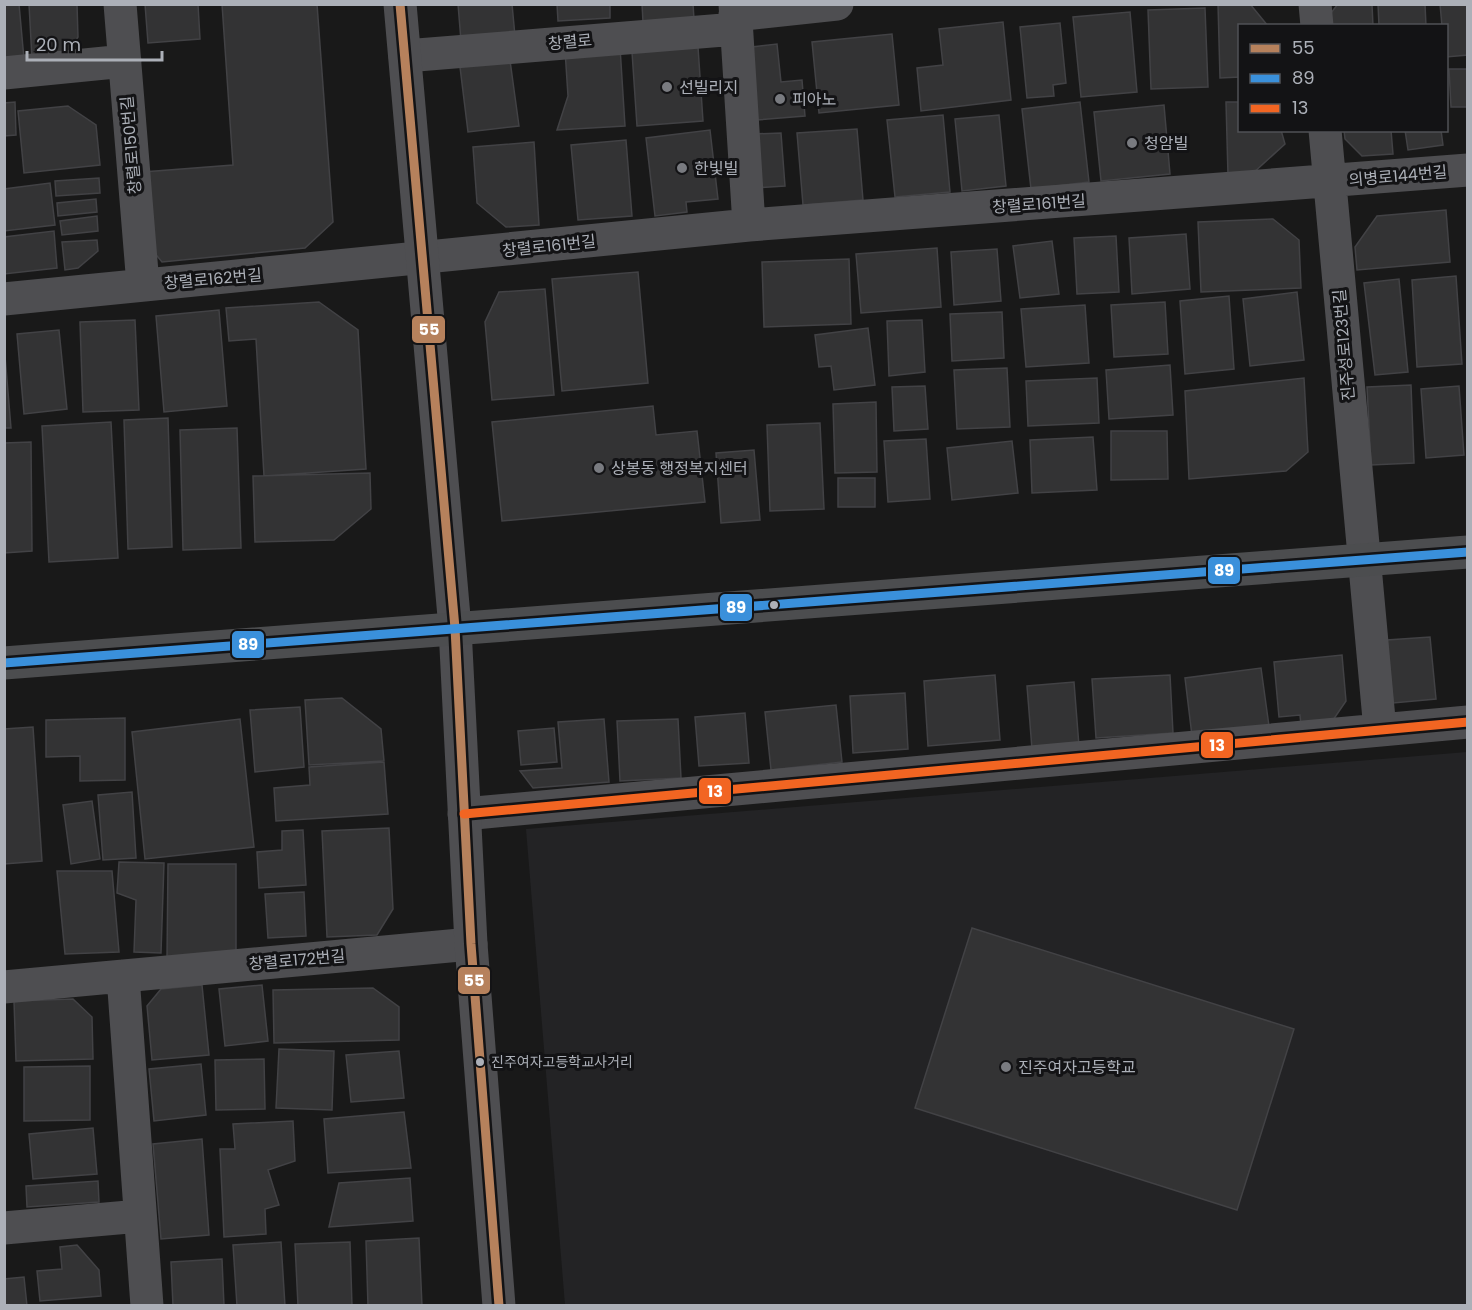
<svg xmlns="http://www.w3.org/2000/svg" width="1472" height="1310" viewBox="0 0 1472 1310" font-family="Poppins,'Noto Sans KR',sans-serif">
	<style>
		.built { fill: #232325 }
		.building { fill: #333334; stroke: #424245; stroke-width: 1.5 }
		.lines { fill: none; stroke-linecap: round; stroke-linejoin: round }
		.minor { stroke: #4e4e51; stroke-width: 33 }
		.tertiary { stroke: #4e4e51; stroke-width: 33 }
		.secondary { stroke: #4c4d4f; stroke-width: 33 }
		.bus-1-casing { stroke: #131315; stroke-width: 14 }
		.bus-2-casing { stroke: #131315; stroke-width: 14 }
		.bus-3-casing { stroke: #131315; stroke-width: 14 }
		.bus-1 { stroke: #b6815c; stroke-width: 9 }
		.bus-2 { stroke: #3a90db; stroke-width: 9 }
		.bus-3 { stroke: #f26522; stroke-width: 9 }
		.poi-dot { fill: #797b80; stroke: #131315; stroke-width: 2 }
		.bus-dot { fill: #acb0b8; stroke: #131315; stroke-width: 2 }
		.labels { text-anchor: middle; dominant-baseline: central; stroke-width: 6; stroke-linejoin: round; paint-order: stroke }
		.bus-label { font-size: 14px; fill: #acb0b8; stroke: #131315; text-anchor: start }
		.street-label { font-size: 16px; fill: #acb0b8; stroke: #131315 }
		.poi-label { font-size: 16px; fill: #acb0b8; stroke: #131315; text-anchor: start }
		.line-badge { stroke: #131315; stroke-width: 2 }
		.badge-label { font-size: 16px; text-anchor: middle; font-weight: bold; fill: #fff }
	</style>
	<rect width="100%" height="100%" fill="#191919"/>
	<path class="built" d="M1467,752v553h-902l-39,-476z"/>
	<path class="building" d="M4,4h15l5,55 -20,2z
		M29,4h48l1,33 -13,20 -33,2z
		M145,4h53l2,35 -52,4z
		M222,4h95l16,218 -28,26 -143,14 -14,-17 -5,-73 90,-7z
		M458,4h54l3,32 -54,5z
		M557,4h53v14l-52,3z
		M642,4h51l1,15 -51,3z
		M1218,4h32l18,22h-28v51l-20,1z
		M1338,4h34l1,22h-45l-1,-8z
		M1378,4h47l1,22h-47z
		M1440,4h28v51l-22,2v-31h-4z
		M1205,8l3,79 -57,2 -3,-79z
		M1130,12l7,80 -56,5 -8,-80z
		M1003,22l8,78 -90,11 -4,-43 26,-3 -4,-36z
		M1060,23l6,60 -13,2 1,11 -27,2 -7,-71z
		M892,34l7,71 -80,8 -7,-71z
		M777,44l4,38 21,-2 3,36 -48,4 -5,-73z
		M620,47l5,79 -68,4 11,-34 -3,-46z
		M698,47l5,74 -66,5 -5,-74z
		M509,53l10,73 -51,6 -9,-73z
		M1449,69h19v38h-17z
		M15,102l1,33 -12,1v-33z
		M1080,102l9,80 -58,7 -9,-80z
		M1226,102h14v28h41l4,14 -33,30 -24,1z
		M1164,105l6,69 -69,7 -7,-69z
		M68,106l28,19 4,40 -76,8 -6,-62z
		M943,115l7,77 -55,5 -8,-77z
		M999,115l7,71 -44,5 -7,-72z
		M857,129l6,71 -60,5 -6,-72z
		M710,130l8,69 -32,3 1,10 -32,4 -9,-78z
		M1344,130h47l2,24 -31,2 -17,-17z
		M1405,130h36l2,15 -35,5z
		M781,133l4,53 -29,2 -3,-54z
		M626,140l6,76 -54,4 -7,-75z
		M534,142l5,83 -33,2 -29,-24 -4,-56z
		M99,178l1,15 -44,3 -1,-15z
		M50,183l5,42 -51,6v-42z
		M96,199l1,13 -39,4 -1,-13z
		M1446,210l4,52 -93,8 -2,-23 22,-31z
		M97,216l1,15 -36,4 -2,-14z
		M1273,219l26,21 2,48 -100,4 -3,-70z
		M54,231l3,37 -53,6v-37z
		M1186,234l4,55 -58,5 -3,-56z
		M1116,236l3,56 -42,2 -3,-56z
		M97,240l1,11 -20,17 -13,2 -3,-28z
		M1052,241l7,53 -39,4 -7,-52z
		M937,248l4,59 -80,6 -5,-59z
		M997,249l4,52 -47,4 -3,-53z
		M849,259l2,65 -87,3 -2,-65z
		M638,272l10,111 -86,8 -10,-112z
		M1456,276l6,88 -45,3 -5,-87z
		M1399,279l9,93 -33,3 -11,-92z
		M545,289l9,106 -62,5 -7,-78 14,-30z
		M1297,292l7,68 -54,6 -7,-67z
		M1229,296l5,73 -49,5 -5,-73z
		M319,302l39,28 8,139 -102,7 -8,-137 -27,2 -3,-33z
		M1165,302l3,52 -54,3 -3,-52z
		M1085,305l4,58 -63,4 -5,-58z
		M219,310l8,96 -63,6 -8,-96z
		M1002,312l2,46 -52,3 -2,-47z
		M135,320l4,90 -56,2 -3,-90z
		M922,320l3,52 -36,4 -2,-55z
		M868,328l7,57 -41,5 -3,-24 -12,1 -4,-32z
		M59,330l8,79 -43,5 -7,-80z
		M4,344l7,84h-7z
		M1170,365l3,50 -64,4 -3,-49z
		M1007,368l3,59 -53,2 -3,-59z
		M1097,378l2,45 -71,3 -2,-45z
		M1304,378l4,74 -22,19 -97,8 -4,-88z
		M1411,385l3,78 -43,2 -4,-78z
		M925,386l3,43 -34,2 -2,-44z
		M1459,386l5,69 -38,3 -5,-69z
		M876,402l1,70 -42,1 -2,-69z
		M653,406l3,29 41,-4 8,71 -203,19 -10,-99z
		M168,418l4,129 -44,2 -4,-129z
		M111,422l7,136 -69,4 -7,-136z
		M820,423l4,86 -54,2 -3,-86z
		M237,428l4,120 -58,2 -3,-120z
		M1111,431h56l1,48 -57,1z
		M1093,437l4,53 -65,3 -2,-53z
		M926,439l4,60 -42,3 -4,-61z
		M1012,441l6,52 -66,7 -5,-52z
		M31,442l1,109 -28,2v-110z
		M754,450l6,70 -39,3 -5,-70z
		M370,473l1,36 -37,31 -79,2 -2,-66z
		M838,478h37v29h-37z
		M1430,637l6,62 -43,4 -6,-63z
		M1342,655l4,46 -15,22 -30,3 -1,-11 -21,2 -5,-55z
		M1261,668l8,58 -77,10 -7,-58z
		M995,675l5,65 -72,6 -4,-65z
		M1170,675l3,58 -77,5 -4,-59z
		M1074,682l5,64 -47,3 -5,-63z
		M905,693l3,56 -55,4 -3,-57z
		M342,698l39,31 3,32 -75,4 -4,-65z
		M836,705l6,57 -71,8 -6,-58z
		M300,707l4,60 -49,5 -5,-62z
		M745,713l4,50 -50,3 -4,-49z
		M125,718v62l-45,1v-25l-34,1v-37z
		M240,719l14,128 -109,12 -13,-127z
		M604,719l5,63 -76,6 -13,-17 42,-3 -4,-46z
		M678,719l3,59 -61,3 -3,-60z
		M33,727l9,134 -38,3v-135z
		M554,728l3,34 -36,3 -3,-34z
		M384,762l4,52 -112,7 -2,-33 36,-3 -1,-18z
		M132,792l4,66 -33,2 -5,-65z
		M92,801l8,58 -29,5 -8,-59z
		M389,828l4,81 -16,26 -50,2 -5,-106z
		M303,830l3,55 -47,3 -2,-36 25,-2v-19z
		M119,862l45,1 -3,90 -27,-1 2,-52 -19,-7z
		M168,864h68v94l-69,1z
		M57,871h55l7,81 -54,2z
		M304,892l2,44 -38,2 -3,-44z
		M972,928l322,101 -57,181 -322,-102z
		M202,985l7,70 -57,5 -5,-54 14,-17z
		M262,985l6,56 -43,5 -6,-57z
		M373,988l26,19v33l-125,3 -1,-53z
		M73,999l19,18 1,42 -77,2 -2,-60z
		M279,1049l55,2 -2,59 -56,-2z
		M399,1051l5,47 -53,4 -5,-47z
		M264,1059l1,50 -49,1 -1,-50z
		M201,1064l5,51 -52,6 -5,-52z
		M90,1066v54l-66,1v-54z
		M404,1112l7,56 -83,5 -4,-54z
		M293,1121l2,40 -27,9 11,35 -14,4 1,25 -42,3 -4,-88h15l-2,-25z
		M93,1128l4,46 -64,5 -4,-45z
		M202,1139l7,96 -48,4 -8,-95z
		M410,1178l3,43 -84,6 10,-44z
		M98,1181l1,21 -72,5 -1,-21z
		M419,1238l3,68h-54l-2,-65z
		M281,1242l4,64h-48l-4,-61z
		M350,1242l2,64h-54l-3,-62z
		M77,1245l22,25 2,26 -61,5 -3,-30 25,-2 -2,-22z
		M222,1259l2,47h-51l-2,-44z
		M24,1277l3,29h-23v-27z"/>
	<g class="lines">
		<path class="minor" d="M120,4l23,281
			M735,4l14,221
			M1315,4l2,22
			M735,15l102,-11
			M405,56l331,-27
			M4,73l121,-12
			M1325,130l55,600
			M4,299l745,-74 719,-55
			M464,814l1004,-92
			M123,976l24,330
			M4,987l467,-43
			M4,1228l136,-12"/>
		<path class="tertiary" d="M400,4l55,624 16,316 28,362"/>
		<path class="secondary" d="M4,663l1464,-111"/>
		<g class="bus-1-casing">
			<path id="bus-1" d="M400,4l55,624 16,316 28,362"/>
		</g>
		<g class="bus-2-casing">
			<path id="bus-2" d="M4,663l1464,-111"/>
		</g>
		<g class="bus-3-casing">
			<path id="bus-3" d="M464,814l1004,-92"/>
		</g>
		<use href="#bus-1" class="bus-1"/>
		<use href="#bus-2" class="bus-2"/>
		<use href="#bus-3" class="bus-3"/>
	</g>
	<g class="poi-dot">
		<circle cx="667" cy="87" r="6"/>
		<circle cx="780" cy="99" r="6"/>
		<circle cx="1132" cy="143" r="6"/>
		<circle cx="682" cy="168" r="6"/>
		<circle cx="599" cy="468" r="6"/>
		<circle cx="1006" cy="1067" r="6"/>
	</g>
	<g class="bus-dot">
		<circle cx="774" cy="605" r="5"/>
		<circle cx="480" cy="1062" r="5"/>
	</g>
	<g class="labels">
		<g class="bus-label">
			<text x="491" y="1062">진주여자고등학교사거리</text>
		</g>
		<g class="street-label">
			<text transform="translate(570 42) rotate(-5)">창렬로</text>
			<text transform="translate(131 145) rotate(-95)">창렬로150번길</text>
			<text transform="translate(1398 176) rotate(-5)">의병로144번길</text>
			<text transform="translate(1039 204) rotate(-4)">창렬로161번길</text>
			<text transform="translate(549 246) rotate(-6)">창렬로161번길</text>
			<text transform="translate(213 279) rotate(-5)">창렬로162번길</text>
			<text transform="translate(1344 345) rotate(-95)">진주성로123번길</text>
			<text transform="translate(297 960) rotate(-5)">창렬로172번길</text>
		</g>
		<g class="poi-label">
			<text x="679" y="87">선빌리지</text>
			<text x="792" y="99">피아노</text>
			<text x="1144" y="143">청암빌</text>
			<text x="694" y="168">한빛빌</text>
			<text x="611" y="468">상봉동 행정복지센터</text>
			<text x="1018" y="1067">진주여자고등학교</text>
		</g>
	</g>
	<g class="line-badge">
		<rect x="411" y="315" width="35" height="29" rx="6" fill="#b6815c"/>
		<rect x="1207" y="556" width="34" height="29" rx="6" fill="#3a90db"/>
		<rect x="719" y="593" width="34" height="29" rx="6" fill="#3a90db"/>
		<rect x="231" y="630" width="34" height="29" rx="6" fill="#3a90db"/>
		<rect x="1200" y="731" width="34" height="28" rx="6" fill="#f26522"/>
		<rect x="698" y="777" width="34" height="28" rx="6" fill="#f26522"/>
		<rect x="457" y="966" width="34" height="29" rx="6" fill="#b6815c"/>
	</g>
	<g class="badge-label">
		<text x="429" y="335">55</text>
		<text x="1224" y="576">89</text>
		<text x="736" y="613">89</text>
		<text x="248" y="650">89</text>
		<text x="1217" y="751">13</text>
		<text x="715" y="797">13</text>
		<text x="474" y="986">55</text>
	</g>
	<rect width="1472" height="1310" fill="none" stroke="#acb0b8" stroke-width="12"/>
	<rect x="1238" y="24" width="210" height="108" fill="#131315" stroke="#505256" stroke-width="1.5"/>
	<rect x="1250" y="44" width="30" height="9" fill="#b6815c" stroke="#505256" stroke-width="1.5"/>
	<text x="1292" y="54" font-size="18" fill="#acb0b8">55</text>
	<rect x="1250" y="74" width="30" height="9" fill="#3a90db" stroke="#505256" stroke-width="1.5"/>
	<text x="1292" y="84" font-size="18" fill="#acb0b8">89</text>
	<rect x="1250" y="104" width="30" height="9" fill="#f26522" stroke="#505256" stroke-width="1.5"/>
	<text x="1292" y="114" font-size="18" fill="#acb0b8">13</text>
	<path d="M27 51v9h135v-9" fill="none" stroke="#acb0b8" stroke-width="3"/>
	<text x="36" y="51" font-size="18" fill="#acb0b8" stroke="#131315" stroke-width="4.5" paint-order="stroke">20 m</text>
</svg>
